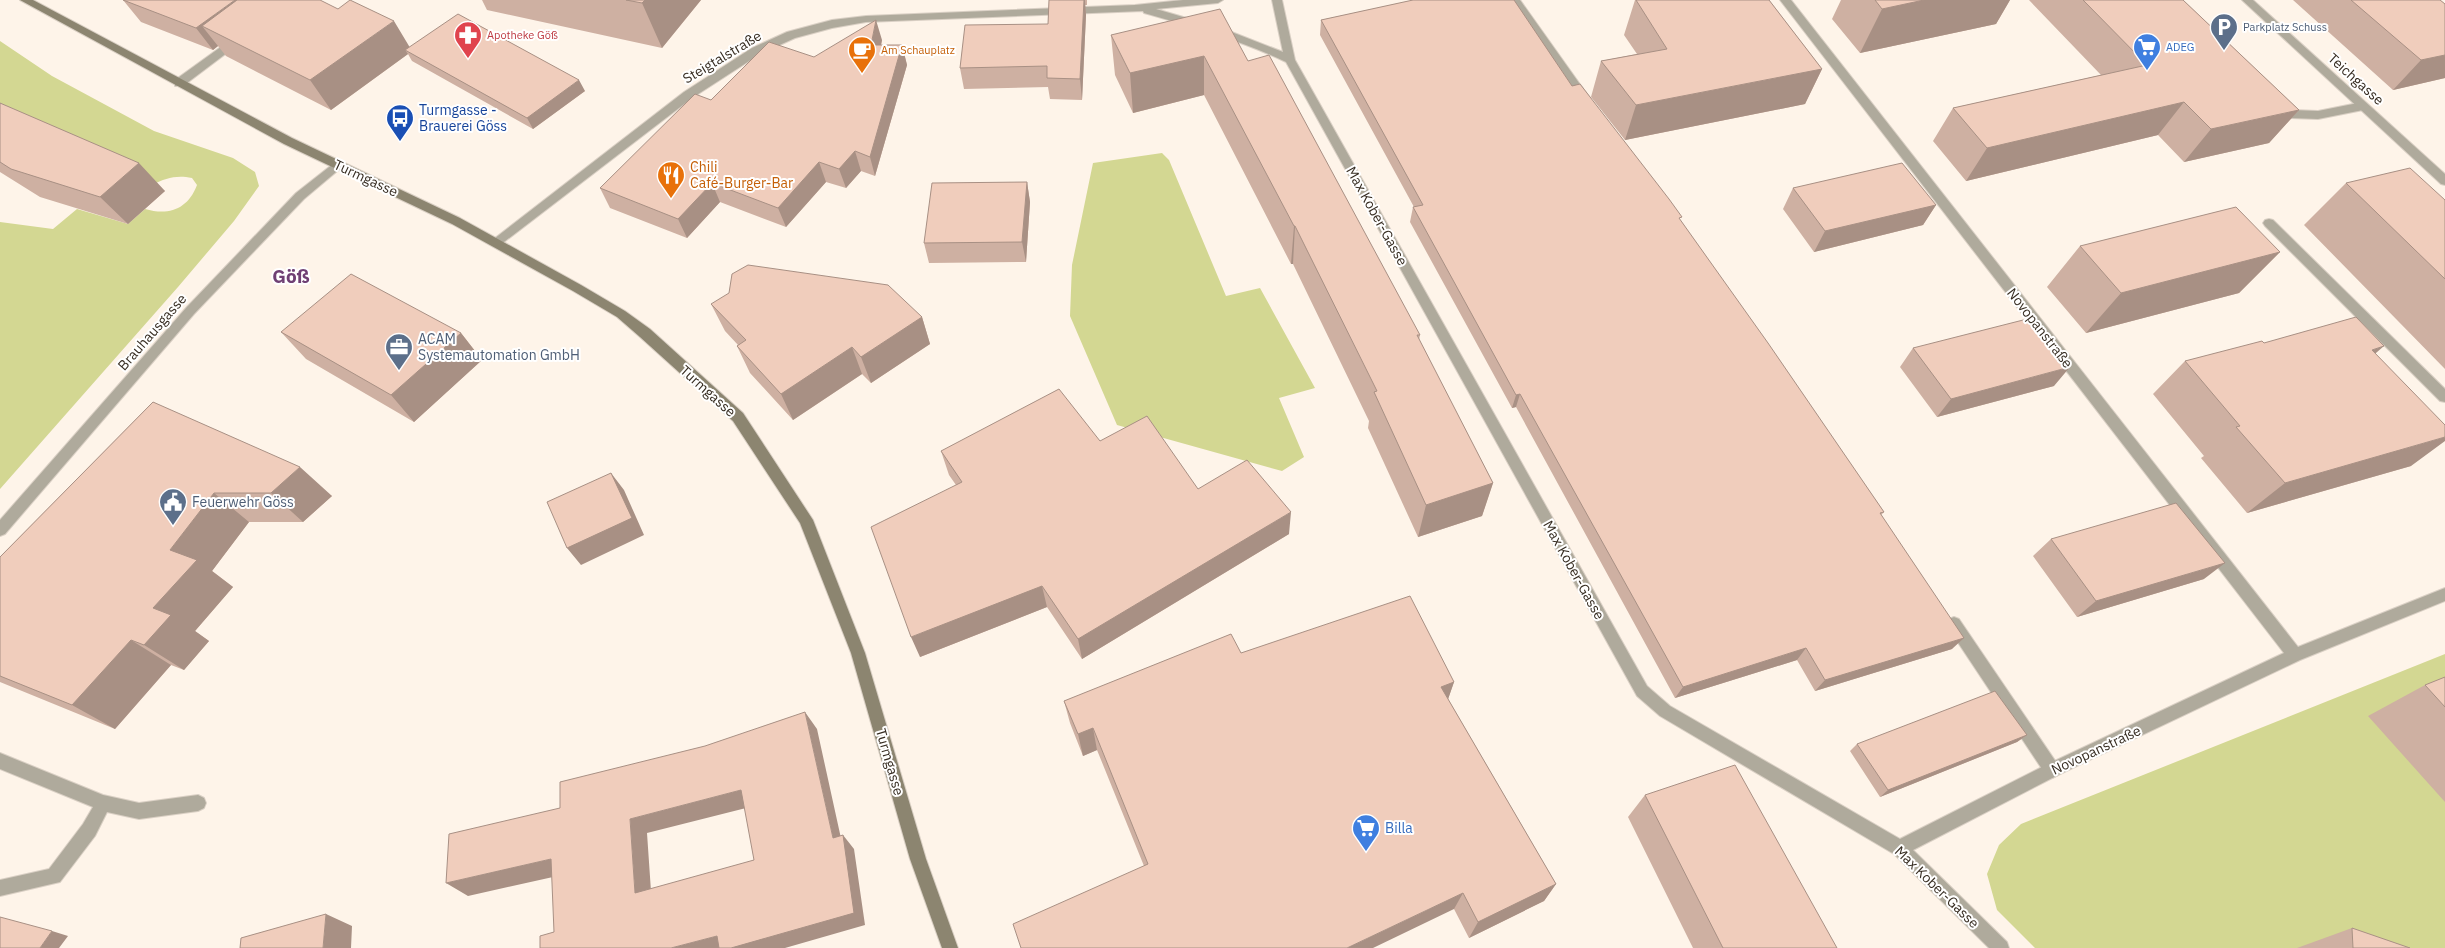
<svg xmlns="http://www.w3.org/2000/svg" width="2445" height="948" viewBox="0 0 2445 948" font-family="'IBM Plex Sans',sans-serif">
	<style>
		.green { fill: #d3d792 }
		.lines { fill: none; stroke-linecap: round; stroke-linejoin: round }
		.service-casing { stroke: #dad0c5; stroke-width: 2 }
		.minor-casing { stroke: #dad0c5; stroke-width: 2 }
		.secondary-casing { stroke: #dad0c5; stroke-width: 2 }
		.service { fill: #afaa9c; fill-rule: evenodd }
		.minor { fill: #afaa9c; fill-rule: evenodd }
		.secondary { fill: #8c8570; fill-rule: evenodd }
		.wall { fill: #ceb0a2 }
		.shaded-wall { fill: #a89084 }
		.building { fill: #f0cdbc; stroke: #a89084; fill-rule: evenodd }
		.labels { text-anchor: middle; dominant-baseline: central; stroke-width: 4; stroke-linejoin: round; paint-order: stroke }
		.far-service-label { font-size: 11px; fill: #4e5e75; stroke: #fff; text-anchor: start }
		.far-health-label { font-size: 11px; fill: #be3a42; stroke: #fff; text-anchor: start }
		.far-shop-label { font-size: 11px; fill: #366cbe; stroke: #fff; text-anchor: start }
		.far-food-label { font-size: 11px; fill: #c56008; stroke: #fff; text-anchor: start }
		.street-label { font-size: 14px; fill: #362c21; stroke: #fff }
		.transit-label { font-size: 14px; fill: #164399; stroke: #fff; text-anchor: start }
		.food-label { font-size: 14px; fill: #c56008; stroke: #fff; text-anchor: start }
		.service-label { font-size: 14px; fill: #4e5e75; stroke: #fff; text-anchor: start }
		.shop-label { font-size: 14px; fill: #366cbe; stroke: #fff; text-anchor: start }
		.district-label { font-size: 19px; font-weight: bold; fill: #6f4074; stroke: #fff }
	</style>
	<rect width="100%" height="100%" fill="#fef4e9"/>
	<path class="green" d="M0,41l52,35 102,55 79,27 22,14 4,14 -25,35 -56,66 -178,202v-267l53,7 24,-20 51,15 17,-15c24,7 43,0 52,-24l-5,-7c-16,-3 -26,0 -40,7l-152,-65z
		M1162,153l7,7 57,136 34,-8 55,100 -36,10 25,59 -22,14 -165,-46 -47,-109 2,-51 21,-102z
		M2445,654v294h-410l-38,-38 -10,-36 12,-29 22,-21z"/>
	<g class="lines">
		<g class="service-casing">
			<path id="service" d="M1510,0h10l69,97v6h-8z
				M2281,101l12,9 25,1 45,-9 6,4 -6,4 -45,9 -28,-1 -4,-1 -11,-12z
				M1954,617l5,2 99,146 2,5 -2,5 -6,3 -6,-3 -97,-146 -2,-5 2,-5z
				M0,753l103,42 36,8 59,-8 6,3 2,5 -2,5 -6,3 -59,8 -32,-7 -12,24 -35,46 -60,14v-16l49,-11 34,-45 10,-17 -93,-38z"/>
		</g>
		<g class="minor-casing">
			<path id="minor" d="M1183,0h40l-5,3 -62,6 68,20 59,23 -11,-52h10l13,60 352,626 23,20 230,133 146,-74 238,-112 -504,-653h11l507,647 147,-59v13l-145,59 -242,115 -145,75 94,92 2,6h-20l-95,-94 -234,-138 -23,-20 -351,-634c-46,-22 -93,-35 -142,-49l-1,-2 -277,11 -34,6 -37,10 -35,16 -68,44 -192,147 -4,2 -6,-5 194,-150 68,-44 35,-16 45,-12 34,-4 269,-11z
				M2242,0h11l192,174v11l-4,-1z
				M236,36l5,4 -1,3 -57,43h-8v-6z
				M338,160l6,4 -2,3 -38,32 -110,115 -189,220 -5,2v-16l186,-212 110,-115z
				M2269,219l4,1 172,169v13l-5,-1 -175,-175 -2,-3 2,-3z"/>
		</g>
		<g class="secondary-casing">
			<path id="secondary" d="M20,0h13l259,138 168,80 121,67 44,26 25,18 93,84 70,107 52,133 61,206 32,89h-16l-32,-89 -59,-206 -51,-130 -67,-102 -93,-84 -23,-20 -44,-26 -121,-67 -168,-80z"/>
		</g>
		<use href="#service" class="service"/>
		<use href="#minor" class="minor"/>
		<use href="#secondary" class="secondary"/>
	</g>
	<path class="wall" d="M123,0l287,47 175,44 -52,38 -121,-68 -4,-7 -77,56 -105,-54 -8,-10 -5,4 -72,-28z
		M482,0h219l-39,48 -175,-38z
		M1049,0h38v5h-2l1,10 -4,85 -32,-1 -2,-12 -84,2 -4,-21 88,-44z
		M1410,0h104l58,86 109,135 203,291 -3,3 71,134 -137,42 -18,-31 -122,38 -159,-291 -4,1 -102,-186 3,-15h1l-94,-172 1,-15 89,-19z
		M1635,0h134l53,69 -17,35 -180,36 -34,-43 10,-36 36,-7 -13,-19z
		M1841,0h169l-14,24 -136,29 -28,-34z
		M2029,0h154l116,110 -30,33 -85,19 -26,-27 -192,46 -33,-40 20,-33 148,-33z
		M2293,0h147l5,4v74l-52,12z
		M1111,35l137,26 172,274 -1,5 74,143 -11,33 -64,21 -50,-109 1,-7 -76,-157h-2l-87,-169 -71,18 -18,-38z
		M882,40l-1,5h21l5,20 -32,111 -14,-5 -15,17 -20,-6 -40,45 -66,-25 -33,36 -77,-30 -10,-20 111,-88 103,-43z
		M0,103l165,88 -37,33 -88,-27 -40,-25z
		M1027,182l3,20 -4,60 -97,1 -5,-20z
		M2346,183l99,17v169l-141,-144z
		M1793,188l143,17 -13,20 -109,27 -31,-43z
		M2080,246l200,6 -41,41 -153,40 -39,-46z
		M711,304l211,13 8,27 -59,39 -9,-9 -69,46 -43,-47 -13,-27 1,-1 -13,-14z
		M281,332l180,1 21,27 -68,62 -108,-63z
		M2264,343l112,11 35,112 -164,47 -46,-55 3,-2 -51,-62 32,-33z
		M1913,348l141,38 -117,31 -37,-50z
		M153,402l179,94 -29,26h-54l-37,49 21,16 -38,44 14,10 -25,29 -13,-5 -56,64 -115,-47v-125z
		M1100,441l189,93 -207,125 -35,-52 -127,50 36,-172 -7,-10 -8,-24z
		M2051,539l153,40 -127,38 -44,-61z
		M1241,653l213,29 -6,17 108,185 -12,17 -75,37 -15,-29 -310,-43 -47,-116 -14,6 -13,-33 -6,-22z
		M2445,677v125l-77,-86 57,-31z
		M2027,735l-10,7 -137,55 -30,-46 7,-7z
		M1645,795l192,153h-144l-65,-131z
		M2352,928l1,20h-56z"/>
	<path class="shaded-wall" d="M235,0h44l-77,26 16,20 -5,4 -17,-22z
		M645,0h56l-39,48 -20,-45z
		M1084,0h1l1,15 -4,85 -2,-21z
		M1924,0h86l-14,24 -136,29 22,-44z
		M876,20l6,20 -5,25 -6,-20z
		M394,21l18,30 -7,-1 3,4 -77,56 -21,-30z
		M902,45l5,20 -32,111 -5,-19z
		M2445,55v23l-52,12 28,-30z
		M1204,56v39l-71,18 -3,-40z
		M1822,69l-17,35 -180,36 11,-35z
		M579,80l6,11 -52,38 -6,-11z
		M2184,102l-26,33 -192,46 21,-33z
		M2299,110l-30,33 -85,19 27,-33z
		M855,151l6,20 -15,17 -7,-19z
		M819,162l7,20 -40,45 -8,-19z
		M139,163l26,28 -37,33 -28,-27z
		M1027,182l3,20 -4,60 -4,-20z
		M712,183l8,19 -33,36 -9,-19z
		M1936,205l-13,20 -109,27 11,-21z
		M1294,226h1l-2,38h-2z
		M2280,252l-41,41 -153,40 35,-40z
		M922,317l8,27 -59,39 -10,-26z
		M461,333l21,27 -68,62 -23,-27z
		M2384,346l-38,33 26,-29z
		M852,347l10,27 -69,46 -12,-26z
		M2070,367l-16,19 -117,31 14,-18z
		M1520,394l-4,13 -4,1 4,-13z
		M2445,437v4l-34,25 -164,47 38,-30z
		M300,467l32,29 -29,26 -32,-29z
		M611,473l13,17 20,45 -63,30 -14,-17z
		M1493,483l-11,33 -64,21 8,-32z
		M214,493l35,29 -37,49 21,16 -38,44 14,10 -25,29 -40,-25 9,-37 17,-58z
		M1291,512l-2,22 -207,125 -4,-20z
		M2225,563l-21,16 -127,38 19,-16z
		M1042,586l5,21 -127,50 -9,-20z
		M1964,638l-12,11 -137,42 10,-11z
		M131,640l40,25 -56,64 -43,-24z
		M1806,648l-9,12 -122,38 8,-11z
		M1454,682l-8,23 -5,-18z
		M805,712l12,17 27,123 -11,-14z
		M1093,728l4,22 -14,6 -5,-22z
		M2027,735l-10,7 -137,55 8,-7z
		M741,790l13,16 -107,27 5,73 -17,-13 -5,-74z
		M843,835l11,14 11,76 -80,23h-54z
		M551,859l20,14 -103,23 -22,-13z
		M1556,884l-12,17 -75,37 9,-16z
		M1463,893l-9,16 -81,39h-26z
		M326,914l26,12 -1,22h-28z
		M52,931l16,5 -9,12h-19z
		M717,936l13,12h-59z"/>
	<path class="building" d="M123,0h112l-39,28z
		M237,0h83l18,9 12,-9 44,21 -84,59 -108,-54z
		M626,0h19l-3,3z
		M1049,0h35l-4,79 -33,-1v-12l-87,2 5,-43 83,-1z
		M1413,0h101l58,86 8,-2 89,115 13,18 -3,1 89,125 116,169 -4,1 84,125 -139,42 -19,-32 -123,39 -163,-293 -4,1 -103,-188 10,-2 -102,-185z
		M1636,0h133l53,69 -186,36 -35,-44 66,-12z
		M1875,0h49l-42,9z
		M2083,0h100l116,110 -88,19 -27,-27 -197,46 -34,-40 194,-43z
		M2351,0h89l5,4v51l-24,5z
		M1220,9l28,52 21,-6 151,280h-3l76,148 -67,22 -52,-113 3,-1 -82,-165h-1l-90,-170 -74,17 -19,-38z
		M458,14l121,66 -52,38 -122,-68z
		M876,20l-5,25h31l-32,112 -15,-6 -16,18 -20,-7 -41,46 -66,-25 -34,36 -78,-31 95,-94 16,6 58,-58 45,15z
		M0,103l139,60 -39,34 -89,-28 -11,-7z
		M1902,163l34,42 -111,26 -32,-43z
		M2410,168l35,32v79l-99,-96z
		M1027,182l-5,60 -98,1 8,-60z
		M2236,207l44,45 -159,41 -41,-47z
		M748,265l140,20 34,32 -61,40 -9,-10 -71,47 -44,-48 9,-6 -35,-36 18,-11 3,-19z
		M351,274l110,59 -70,62 -110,-63z
		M2356,317l28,29 -12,4 73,75v12l-160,46 -49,-56 4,-1 -55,-65 77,-20 2,2z
		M2031,318l39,49 -119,32 -38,-51z
		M1059,389l41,52 47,-25 51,73 49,-29 44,52 -213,127 -36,-53 -131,51 -40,-110 91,-45 -21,-31z
		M153,402l147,65 -29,26h-57l-44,57 27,10 -44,48 18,7 -27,30 -13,-5 -59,65 -72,-29v-119z
		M611,473l21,45 -65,30 -20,-46z
		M2176,503l49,60 -129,38 -45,-62z
		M1410,596l44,86 -13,5 115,197 -78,38 -15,-29 -116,55h-326l-8,-24 135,-60 -55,-136 -15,6 -14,-33 167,-67 10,19z
		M2445,677v30l-20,-22z
		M1995,691l32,44 -139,55 -31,-46z
		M805,712l28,126 10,-3 11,78 -123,35h-12l-2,-12 -46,12h-131v-12l14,-4 -3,-73 -105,24 3,-49 111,-26v-26l145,-36zM741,790l13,70 -119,33 -5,-74z
		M1735,765l102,183h-114l-78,-153z
		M326,914l-3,34h-83l1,-10z
		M0,917l52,14 -12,17h-40z
		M2352,928l58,20h-57z"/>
	<defs>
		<g id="parking-pin" transform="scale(1.4375)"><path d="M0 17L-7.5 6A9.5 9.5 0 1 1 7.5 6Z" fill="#5c6f8a" stroke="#fff"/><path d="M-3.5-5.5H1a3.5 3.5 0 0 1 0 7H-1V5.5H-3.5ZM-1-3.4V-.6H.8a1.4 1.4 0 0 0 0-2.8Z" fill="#fff"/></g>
		<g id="pharmacy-pin" transform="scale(1.4375)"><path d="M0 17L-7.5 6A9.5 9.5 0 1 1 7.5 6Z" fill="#e0444e" stroke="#fff"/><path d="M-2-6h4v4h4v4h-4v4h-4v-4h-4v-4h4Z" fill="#fff"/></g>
		<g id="supermarket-pin" transform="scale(1.4375)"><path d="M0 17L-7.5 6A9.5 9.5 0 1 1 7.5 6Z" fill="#3f7fe0" stroke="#fff"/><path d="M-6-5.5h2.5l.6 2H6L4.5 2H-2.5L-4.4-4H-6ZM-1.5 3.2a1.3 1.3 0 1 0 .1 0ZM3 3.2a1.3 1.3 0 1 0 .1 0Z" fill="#fff"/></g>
		<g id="cafe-pin" transform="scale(1.4375)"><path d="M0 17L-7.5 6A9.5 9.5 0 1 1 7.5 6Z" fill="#e8710a" stroke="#fff"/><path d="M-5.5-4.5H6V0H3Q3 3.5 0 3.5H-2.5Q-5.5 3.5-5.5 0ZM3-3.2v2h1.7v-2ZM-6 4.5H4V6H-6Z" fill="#fff"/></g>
		<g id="bus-pin" transform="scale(1.4375)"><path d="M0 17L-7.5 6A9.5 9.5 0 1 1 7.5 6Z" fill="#1a4fb4" stroke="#fff"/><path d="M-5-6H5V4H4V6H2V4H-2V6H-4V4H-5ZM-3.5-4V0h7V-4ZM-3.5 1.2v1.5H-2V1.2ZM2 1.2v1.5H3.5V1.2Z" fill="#fff"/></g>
		<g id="restaurant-pin" transform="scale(1.4375)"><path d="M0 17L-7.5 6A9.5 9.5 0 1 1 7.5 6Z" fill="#e8710a" stroke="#fff"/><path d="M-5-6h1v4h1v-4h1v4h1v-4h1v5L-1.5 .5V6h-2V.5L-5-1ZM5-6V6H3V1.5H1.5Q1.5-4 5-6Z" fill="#fff"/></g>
		<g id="office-pin" transform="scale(1.4375)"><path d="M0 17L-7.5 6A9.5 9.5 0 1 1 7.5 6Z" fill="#5c6f8a" stroke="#fff"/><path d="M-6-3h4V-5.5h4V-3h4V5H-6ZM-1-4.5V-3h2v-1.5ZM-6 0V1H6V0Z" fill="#fff"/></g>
		<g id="civic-pin" transform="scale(1.4375)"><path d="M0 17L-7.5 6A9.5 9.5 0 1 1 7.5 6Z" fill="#5c6f8a" stroke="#fff"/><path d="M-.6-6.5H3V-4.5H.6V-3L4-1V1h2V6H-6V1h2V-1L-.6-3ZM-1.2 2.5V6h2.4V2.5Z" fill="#fff"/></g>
	</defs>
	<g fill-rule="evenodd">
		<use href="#parking-pin" x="2224" y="27"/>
		<use href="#pharmacy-pin" x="468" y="35"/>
		<use href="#supermarket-pin" x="2147" y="47"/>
		<use href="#cafe-pin" x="862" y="50"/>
		<use href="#bus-pin" x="400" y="118"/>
		<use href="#restaurant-pin" x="671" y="175"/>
		<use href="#office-pin" x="399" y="347"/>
		<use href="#civic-pin" x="173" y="502"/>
		<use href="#supermarket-pin" x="1366" y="828"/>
	</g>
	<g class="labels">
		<g class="far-service-label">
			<text x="2243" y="27">Parkplatz Schuss</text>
		</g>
		<g class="far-health-label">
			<text x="487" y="35">Apotheke Göß</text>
		</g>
		<g class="far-shop-label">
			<text x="2166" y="47">ADEG</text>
		</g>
		<g class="far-food-label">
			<text x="881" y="50">Am Schauplatz</text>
		</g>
		<g class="street-label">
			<text transform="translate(722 57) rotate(-31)">Steigtalstraße</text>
			<text transform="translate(2356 79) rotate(42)">Teichgasse</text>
			<text transform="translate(366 178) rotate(25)">Turmgasse</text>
			<text transform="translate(1377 216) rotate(61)">Max Kober-Gasse</text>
			<text transform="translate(2040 328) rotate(52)">Novopanstraße</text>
			<text transform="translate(152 332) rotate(-49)">Brauhausgasse</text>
			<text transform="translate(708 391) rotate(42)">Turmgasse</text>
			<text transform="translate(1574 570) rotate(61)">Max Kober-Gasse</text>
			<text transform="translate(2096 750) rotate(-25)">Novopanstraße</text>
			<text transform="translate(890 762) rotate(74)">Turmgasse</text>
			<text transform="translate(1937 887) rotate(44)">Max Kober-Gasse</text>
		</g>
		<g class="transit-label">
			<text x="419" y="110">Turmgasse -<tspan x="419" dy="16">Brauerei Göss</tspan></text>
		</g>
		<g class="food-label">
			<text x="690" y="167">Chili<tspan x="690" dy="16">Café-Burger-Bar</tspan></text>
		</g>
		<g class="service-label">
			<text x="418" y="339">ACAM<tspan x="418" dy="16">Systemautomation GmbH</tspan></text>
			<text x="192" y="502">Feuerwehr Göss</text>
		</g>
		<g class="shop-label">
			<text x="1385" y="828">Billa</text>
		</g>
		<g class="district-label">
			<text x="291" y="276">Göß</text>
		</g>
	</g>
</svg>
